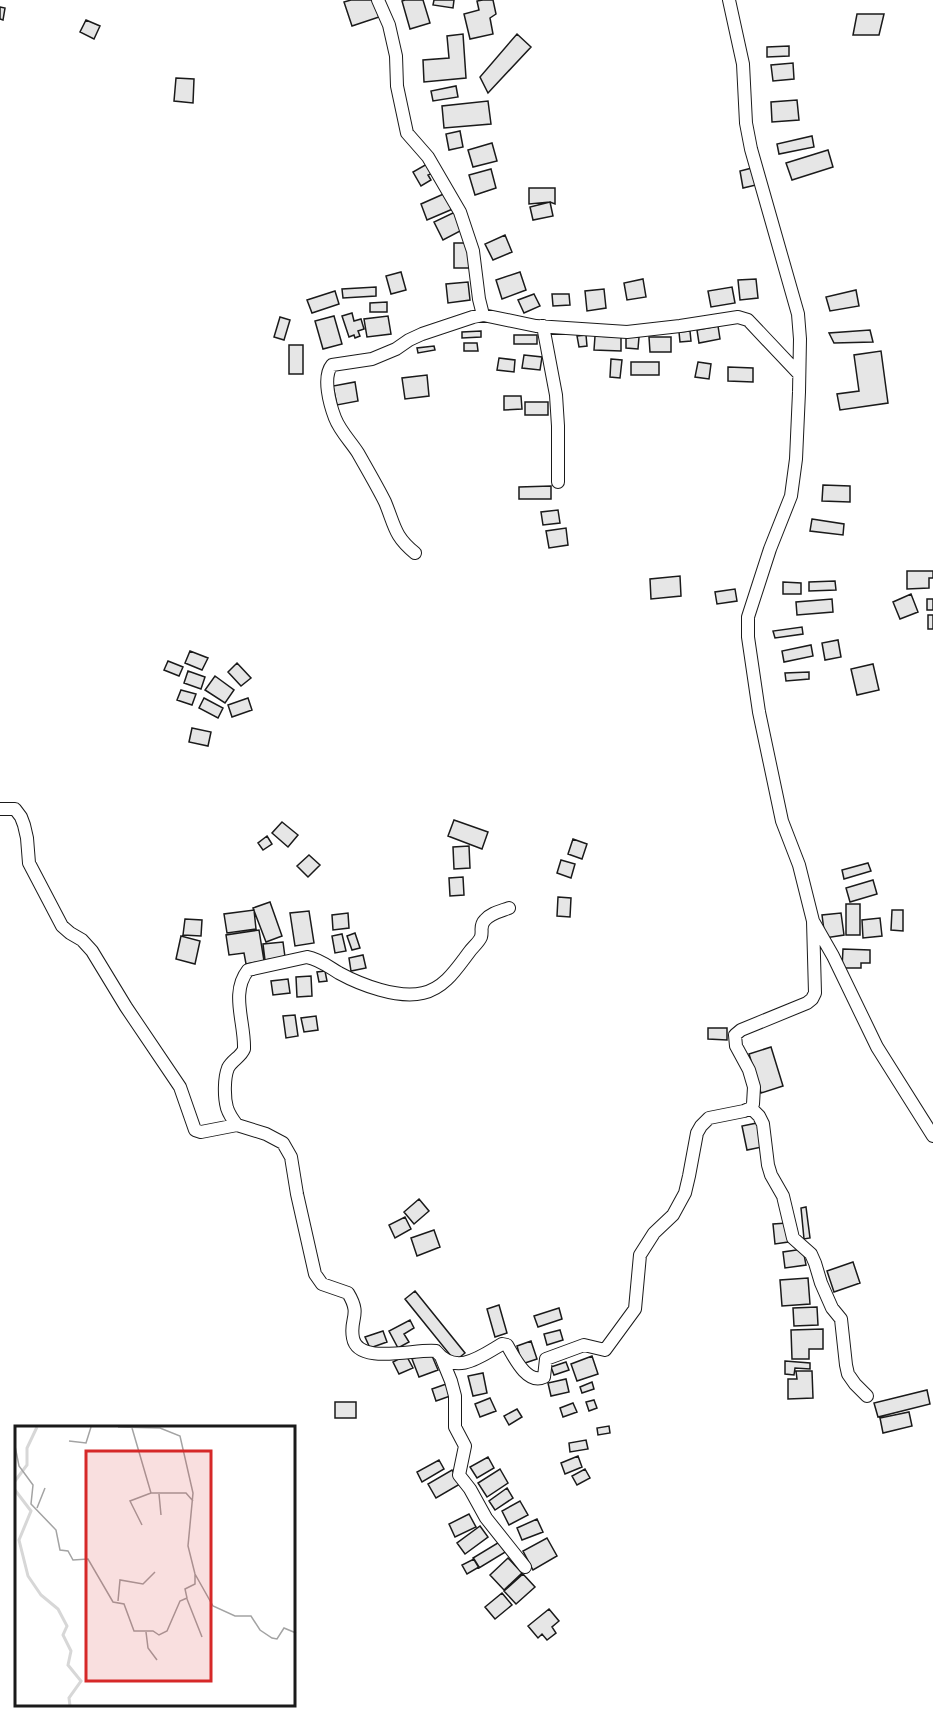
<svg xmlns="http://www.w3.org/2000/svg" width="933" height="1722" viewBox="0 0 933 1722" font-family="'PT Sans Narrow',sans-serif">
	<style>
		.building { fill: #e6e6e6; stroke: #1a1a1a; stroke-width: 1.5 }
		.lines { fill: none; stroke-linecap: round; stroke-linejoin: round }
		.street-casing { stroke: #1a1a1a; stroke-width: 14 }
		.street { stroke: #fff; stroke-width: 12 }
		.inset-river { fill: none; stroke: #d7d7d7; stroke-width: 3 }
		.inset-road { fill: none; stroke: #a3a3a3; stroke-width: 1.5 }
		.view { fill: #d62828; fill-opacity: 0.15; stroke: #d62828; stroke-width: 3 }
		.inset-edge { fill: none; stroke: #1a1a1a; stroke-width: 3 }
	</style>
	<rect width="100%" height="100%" fill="#fff"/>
	<path class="building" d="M351,0h23l5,17 -27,9 -8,-24z
		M405,0h18l7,23 -20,6 -8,-28z
		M434,0h20l-1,8 -20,-3z
		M483,0h10l3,14 -6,4 3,16 -23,5 -6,-25 15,-4 -2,-9z
		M0,7l5,1 -2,12 -3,-1z
		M857,14h27l-5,21h-26z
		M86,20l14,6 -6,13 -14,-7z
		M463,34l3,44 -42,4 -1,-22 26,-2 -2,-22z
		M517,34l14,13 -43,46 -8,-16z
		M789,46v10l-22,1v-10z
		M793,63l1,16 -21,2 -2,-16z
		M176,78l18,1 -1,24 -19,-2z
		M456,86l2,11 -25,4 -2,-10z
		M797,100l2,20 -27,2 -1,-20z
		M488,101l3,23 -47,4 -2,-22z
		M460,131l3,16 -14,3 -3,-16z
		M812,136l2,11 -35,7 -2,-10z
		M492,143l5,18 -24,6 -5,-17z
		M828,150l5,17 -41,13 -6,-17z
		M427,164l6,9 -5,2 3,5 -10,6 -8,-14z
		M752,168l4,17 -13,3 -3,-17z
		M491,169l5,19 -21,7 -6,-20z
		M529,188h26v16l-5,-2 -21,2z
		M448,192l7,16 -28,12 -6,-16z
		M550,202l3,14 -20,4 -3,-13z
		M455,212l9,17 -21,11 -9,-18z
		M505,235l7,17 -19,8 -8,-16z
		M454,243h15v25h-15z
		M401,272l5,18 -15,4 -5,-18z
		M520,272l6,18 -24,9 -6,-19z
		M643,279l3,18 -19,3 -3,-17z
		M756,279l2,19 -18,2 -2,-20z
		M468,282l2,18 -22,3 -2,-19z
		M376,287v9l-33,2 -1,-9z
		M732,287l3,16 -24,4 -3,-16z
		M604,289l2,19 -19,3 -2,-20z
		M856,290l3,16 -29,5 -4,-14z
		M335,291l4,13 -27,9 -5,-13z
		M534,294l6,12 -16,7 -6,-13z
		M552,294h17l1,11 -17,1z
		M387,302v10h-17v-9z
		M352,313l2,8 7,-2 3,10 -6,2 2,5 -5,2 -1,-3 -5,2 -7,-21z
		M334,316l8,28 -19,5 -8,-28z
		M388,316l3,18 -24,3 -3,-18z
		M280,317l10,3 -6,20 -10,-3z
		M718,326l2,13 -21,4 -2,-13z
		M870,330l3,12 -39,1 -5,-10z
		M481,331v6l-19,1v-6z
		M690,331l1,10 -11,1 -1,-10z
		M514,335h23v9h-23z
		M586,335l1,11 -8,1 -2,-11z
		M595,336l26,1v14l-27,-1z
		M626,337h13l-1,12 -12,-1z
		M649,337h22v15h-21z
		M464,343h13l1,8h-14z
		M289,345h14v29h-14z
		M434,346l1,4 -17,3 -1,-5z
		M881,351l7,52 -48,7 -3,-16 22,-3 -5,-36z
		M524,355l18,2 -2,13 -18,-2z
		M499,358l16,2 -1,12 -17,-2z
		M611,359l11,1 -2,18 -10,-1z
		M631,362h28v13h-28z
		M698,362l13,2 -2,15 -14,-2z
		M728,367l25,1v14l-25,-1z
		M427,375l2,21 -24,3 -3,-21z
		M355,382l3,19 -21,4 -4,-19z
		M504,396h17l1,13 -18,1z
		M525,402h23v13h-23z
		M823,485l27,1v16l-28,-1z
		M551,486v13h-32v-12z
		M558,510l2,13 -17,2 -2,-13z
		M812,519l32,5 -1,11 -33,-4z
		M566,528l2,17 -19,3 -3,-17z
		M907,571h26v7h-4v10l-22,1z
		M680,576l1,20 -30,3 -1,-20z
		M835,581l1,9 -27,1v-9z
		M783,582l18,1v11h-18z
		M735,589l2,12 -20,3 -2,-12z
		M911,594l7,18 -18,7 -7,-17z
		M832,599l1,13 -36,3 -1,-13z
		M927,599h6v11h-6z
		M928,615h5v14h-5z
		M802,627l1,7 -28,4 -2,-7z
		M838,640l3,17 -16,3 -3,-17z
		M811,645l2,11 -29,6 -2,-11z
		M190,651l18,7 -6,12 -17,-7z
		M168,661l15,6 -4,9 -15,-6z
		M237,663l14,15 -10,8 -13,-14z
		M873,664l6,26 -22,5 -6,-26z
		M188,671l17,6 -4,12 -17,-6z
		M809,672v7l-23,2 -1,-8z
		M215,676l19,14 -9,13 -20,-13z
		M181,690l15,4 -4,11 -15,-5z
		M204,698l19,10 -5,10 -19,-10z
		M248,698l4,12 -20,7 -4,-12z
		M192,728l19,4 -3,14 -19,-4z
		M454,820l34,12 -6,17 -34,-13z
		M282,822l16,13 -10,12 -16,-14z
		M267,836l5,8 -9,6 -5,-7z
		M573,839l14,5 -5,15 -14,-5z
		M469,846l1,22 -16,1 -1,-22z
		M309,855l11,10 -12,12 -11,-11z
		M561,860l14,4 -4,14 -14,-5z
		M868,863l3,8 -27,8 -2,-9z
		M463,877l1,18 -14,1 -1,-18z
		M873,880l4,14 -27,8 -4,-14z
		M558,897l13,1 -1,19 -13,-1z
		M270,902l12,34 -16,6 -13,-34z
		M846,904h14v31h-14z
		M254,910l2,19 -29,4 -3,-19z
		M892,910h11v21l-12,-1z
		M309,911l5,32 -19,3 -5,-33z
		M348,913l1,15 -16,2 -1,-15z
		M841,913l3,22 -19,3 -3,-23z
		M880,918l2,18 -19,2 -1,-18z
		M185,919l17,1 -1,16 -18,-1z
		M259,930l5,31 -18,3 -2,-11 -15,2 -3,-20z
		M355,933l5,15 -8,2 -5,-14z
		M342,934l4,17 -11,2 -3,-17z
		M181,936l19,5 -5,23 -19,-5z
		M283,942l2,15 -20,3 -2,-16z
		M843,949l27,1v13h-9v5h-19z
		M363,955l3,13 -15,3 -2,-13z
		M325,971l2,10 -8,1 -2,-10z
		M311,976l1,20 -15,1 -1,-20z
		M288,979l2,14 -17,2 -2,-14z
		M295,1015l3,21 -12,2 -3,-22z
		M316,1016l2,14 -14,2 -3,-14z
		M708,1028h19v12l-19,-1z
		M771,1047l12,39 -22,7 -12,-39z
		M757,1123l5,24 -15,3 -5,-24z
		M419,1199l10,12 -15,13 -10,-12z
		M806,1207l4,31 -6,1 -3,-31z
		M405,1217l6,12 -16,9 -6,-13z
		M787,1223l1,19 -13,2 -2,-20z
		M434,1230l6,17 -23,9 -6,-18z
		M803,1249l3,16 -21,3 -2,-16z
		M853,1262l7,21 -26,9 -7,-21z
		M808,1278l2,26 -28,2 -2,-26z
		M415,1291l50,62 -10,8 -50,-62z
		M499,1305l8,28 -12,4 -8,-28z
		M817,1307l1,18 -24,1 -1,-18z
		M559,1308l3,11 -24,8 -4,-11z
		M410,1320l4,8 -10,6 5,8 -11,6 -9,-17z
		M823,1329v20h-14v10h-17l-1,-29z
		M560,1330l3,10 -16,5 -3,-11z
		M383,1331l4,11 -17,6 -5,-11z
		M531,1341l6,18 -15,5 -5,-18z
		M430,1351l8,19 -19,7 -7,-18z
		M406,1355l7,13 -14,6 -6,-12z
		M592,1356l6,18 -21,7 -6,-17z
		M785,1361l25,2v6l-15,-1 -1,7 -9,-1z
		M566,1362l3,8 -15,5 -3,-8z
		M796,1371h16l1,27 -25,1v-20h9z
		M483,1373l4,20 -14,3 -5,-20z
		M566,1379l3,13 -18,4 -3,-13z
		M592,1382l2,7 -12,4 -2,-6z
		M449,1383l4,12 -17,6 -4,-12z
		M927,1390l3,14 -52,13 -4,-14z
		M490,1398l6,13 -16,6 -5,-13z
		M594,1400l3,8 -8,3 -3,-9z
		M335,1402h21v16h-21z
		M573,1403l4,9 -14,5 -3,-9z
		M517,1409l5,8 -13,8 -5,-9z
		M909,1412l3,14 -29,7 -3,-15z
		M609,1426l1,7 -12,2 -1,-7z
		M586,1440l2,9 -18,3 -1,-9z
		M578,1456l4,11 -17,7 -4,-11z
		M488,1457l6,11 -17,10 -7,-11z
		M439,1460l5,9 -22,13 -5,-10z
		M500,1469l8,14 -21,14 -9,-14z
		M585,1469l5,9 -13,7 -5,-9z
		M452,1470l8,14 -24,14 -8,-14z
		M507,1488l6,10 -18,12 -6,-9z
		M520,1501l8,14 -19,10 -7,-14z
		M469,1514l7,13 -21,10 -6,-13z
		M537,1519l6,13 -21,8 -5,-12z
		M480,1526l8,11 -23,17 -8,-11z
		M547,1538l10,18 -24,14 -10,-19z
		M501,1541l6,10 -28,17 -6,-10z
		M508,1558l14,15 -18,17 -14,-15z
		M474,1559l5,8 -12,7 -5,-9z
		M523,1574l12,13 -19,17 -12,-13z
		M502,1593l10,12 -17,14 -10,-12z
		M549,1609l10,12 -7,6 4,6 -9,7 -5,-6 -4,4 -10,-12z"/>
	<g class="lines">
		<g class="street-casing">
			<path id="street" d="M378,0l11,25 7,31 1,30 10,47 21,24 32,55 13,39 6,48 4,16 -10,2 -51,17 -13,6 -13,9 -24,10 -40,6c-10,12 -2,40 3,53 5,13 16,24 23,35 9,16 19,33 27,49 10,24 9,34 30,51
				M729,0l14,64 3,59 5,26 47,165 2,25 -1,53 -3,67 -5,37 -21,53 -22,68v20l11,75 23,109 17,44 14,56 20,35 44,91 56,89
				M483,315l53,11 91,6 53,-6 58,-9 10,3 51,54
				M543,326l13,69 2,31v56
				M0,809h15l6,8 3,8 3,13 2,25 33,63 8,7 12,7 10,11 34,56 54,80 15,43 6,2 36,-7 29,9 17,9 8,14 6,37 18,80 7,10 26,9c14,23 1,25 5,45 5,28 64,10 83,13 20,25 44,6 66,-7l5,1c7,12 20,40 37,32l2,-18 38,-14 21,5 30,-41 5,-54 14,-22 19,-18 12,-22 4,-17 8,-43 4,-7 8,-8 35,-7 7,-3 2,-4 1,-17 -5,-17 -13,-24 -1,-11 6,-5 66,-27 5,-4 3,-6 -2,-72
				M751,1108l8,8 4,8 5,41 3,10 12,21 10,42 18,16 4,9 6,20 11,25 9,11 5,46 2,9 7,10 12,12
				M237,1125c-4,-5 -8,-11 -10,-17 -3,-11 -3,-30 1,-40 4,-8 13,-11 16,-19 1,-27 -14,-56 4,-79l59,-13c12,2 22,10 32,16 22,12 59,26 84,20 22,-5 34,-25 47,-42 3,-4 9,-9 11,-14 2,-7 -2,-11 4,-17 6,-7 16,-9 24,-12
				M442,1359l9,22 4,15v31l10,19 -6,29 11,14 16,29 39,49"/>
		</g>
		<use href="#street" class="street"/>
	</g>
	<g transform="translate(15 1426)">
		<rect width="280" height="280" fill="#fff"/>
		<path class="inset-river" d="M0,55l12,-16v-17l10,-21M0,64l16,21 -12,29 9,36 13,19 17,14 9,17 -4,9 8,16 -3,14 13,16 -12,17 1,8"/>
		<path class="inset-road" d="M103,1l42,1 20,8 13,57 -5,53 7,28 18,32 22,10h16l9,14 12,8 5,1 7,-11 12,5M117,2l19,65 -21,8 12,24M54,15l17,2 5,-16M0,20l4,20 14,19 -2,19 25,26 4,20 8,1 5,9 15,-1 25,43 11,2 10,27h19l6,4 8,-4 13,-30 7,-3 -2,-9 10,-5v-10M136,67h35l7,8M144,68l2,21M22,82l8,-20M172,173l15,38M103,175l2,-21 23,4 12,-12M131,206l2,16 9,12"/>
		<path class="view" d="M71,25h125v230h-125z"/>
		<rect width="280" height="280" class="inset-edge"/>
	</g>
</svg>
